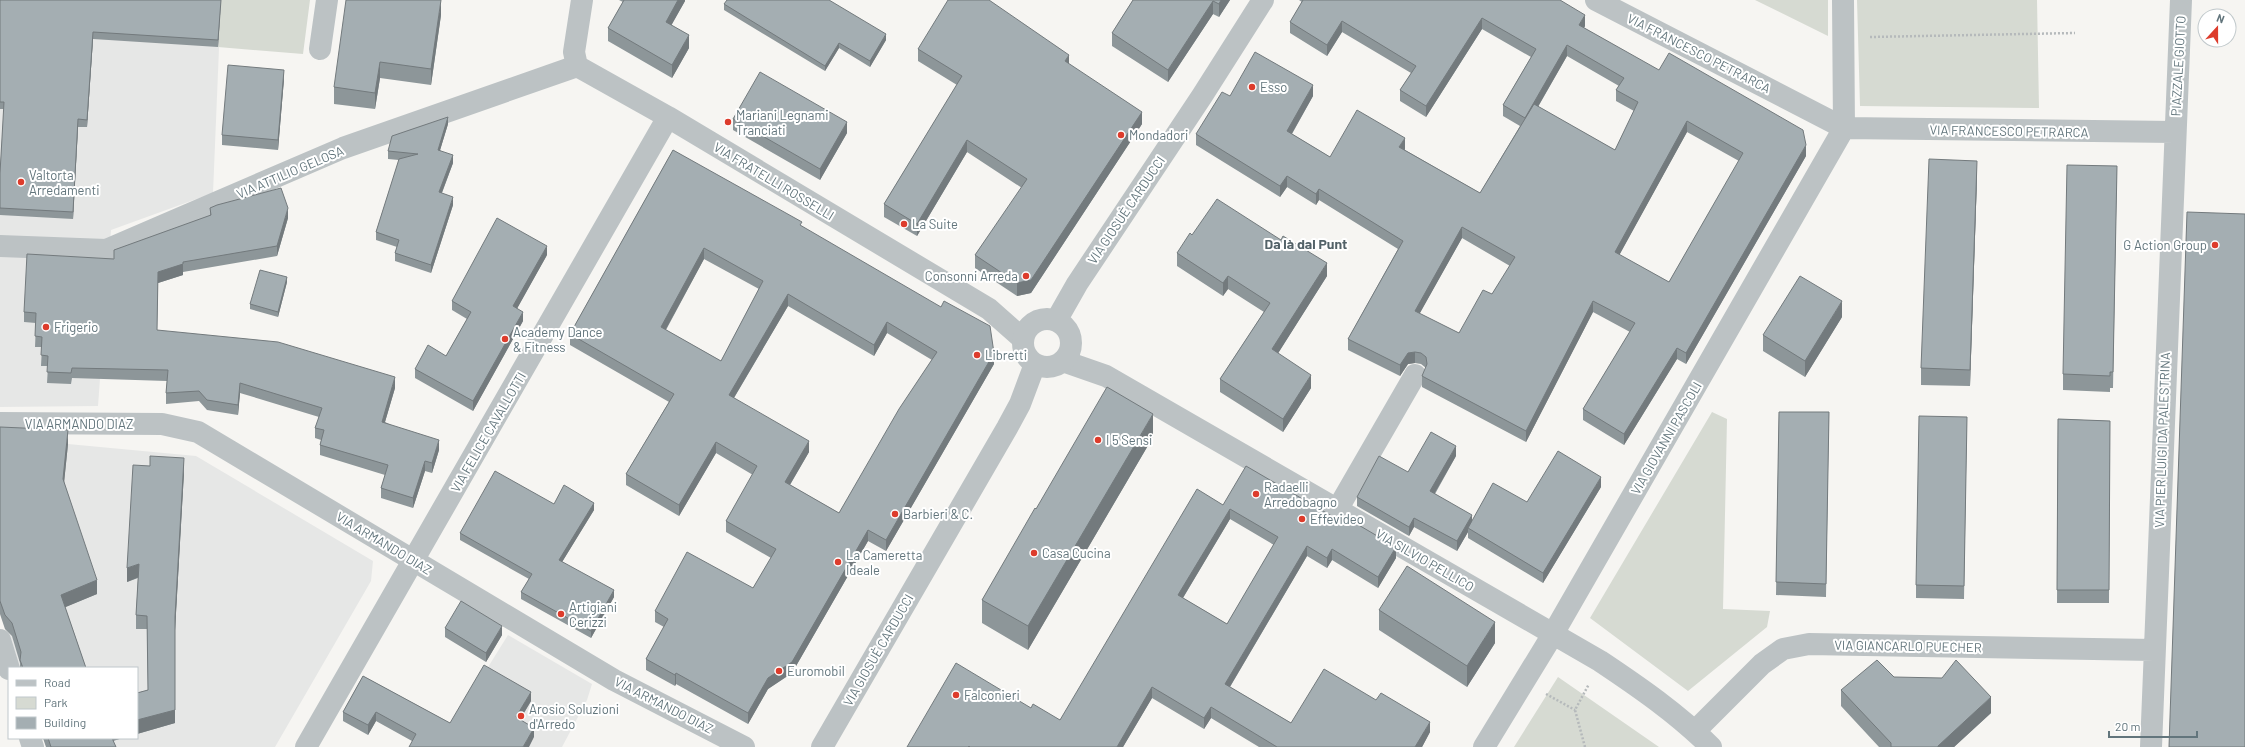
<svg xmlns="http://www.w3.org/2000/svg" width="2245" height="747" viewBox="0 0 2245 747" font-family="Barlow,sans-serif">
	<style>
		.built { fill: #e6e7e6 }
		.green { fill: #d6dad2 }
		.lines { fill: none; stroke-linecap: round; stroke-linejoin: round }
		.path { stroke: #b5b9bb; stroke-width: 2.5; stroke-dasharray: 2 2; stroke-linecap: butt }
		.minor { stroke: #bcc2c4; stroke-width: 22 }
		.tertiary { stroke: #bcc2c4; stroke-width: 22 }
		.wall { fill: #8d9699; fill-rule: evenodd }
		.shaded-wall { fill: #737a7d }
		.building { fill: #a4aeb2; stroke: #737a7d; fill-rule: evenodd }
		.poi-dot { fill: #dd3c2c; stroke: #fff; stroke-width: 1.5 }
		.labels { text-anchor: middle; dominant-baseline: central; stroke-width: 4; stroke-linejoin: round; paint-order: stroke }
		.street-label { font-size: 13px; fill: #62757c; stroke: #fff }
		.poi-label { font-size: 13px; fill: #62757c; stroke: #fff; text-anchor: start }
		.neighbourhood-label { font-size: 14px; font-weight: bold; fill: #536268; stroke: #fff }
	</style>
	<rect width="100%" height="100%" fill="#f6f5f2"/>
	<path class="built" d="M0,0h221l-8,193 -102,37 -13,176 -98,1z
		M0,441l68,3 128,12 177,105 -2,20 -96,166h-229l-3,-9h94v-70h-119l-18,-54z
		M508,635l84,49 -5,16 -25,47h-117l30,-59z"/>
	<path class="green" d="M221,0h89l-7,54 -85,-7z
		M1755,0h73v36z
		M1857,0h180l2,108 -179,-2z
		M1712,412l15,7 -4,190 47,2 -3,16 -79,64 -98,-73z
		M1558,677l101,70h-145z"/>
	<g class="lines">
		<path class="path" d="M1870,37l205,-4
			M1546,694l29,16
			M1585,747l-10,-37 14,-26"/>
		<path class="minor" d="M582,0l-8,52 3,14 91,51 321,192 34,30
			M1596,0l248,128 330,4
			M320,49l7,-49
			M0,246l106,4 237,-102 234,-82
			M1063,361l43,15 494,285c39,26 78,53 111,86
			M0,423l162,1 36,8 416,248 130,67
			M1337,510l78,-135
			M0,640l9,29
			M1695,731l67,-67 21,-15 26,-5 345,6
			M30,738l3,9
			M306,747l362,-630
			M1484,747l69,-113 291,-506 -1,-128
			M2151,747l30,-747"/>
		<path class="tertiary" d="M1023 343a24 24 0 1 1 48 0a24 24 0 1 1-48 0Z
			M1056,321l21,-37 125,-188 61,-96
			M822,747l185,-319 13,-24 15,-40"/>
	</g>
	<path class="wall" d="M0,0h221l-3,47 -125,-8 -6,88h-9l-5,92 -73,-4v-42l4,-64h-4z
		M619,0h66v1l-14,24 18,23 -17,30 -64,-37v-13l15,-26z
		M1133,0h97l-11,17 -6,-3 -45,68 -56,-36v-13z
		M1299,0h261l25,26 -1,2 222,128 -120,208 -9,-5 -53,86 -41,-25v-11l47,-77 -37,-20 -67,130 -104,-55v-11l4,-8 -5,-4 -6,-1 -7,1 -8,12 -52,-26v-11l50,-90 -79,-49 -3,5 -29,-18 -7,10 -84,-52v-11l34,-38h83l-21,38 38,23 75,-8v1l75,43 40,-67 -17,-10v-11l28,-48 -49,-28 -56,88 -26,-16v-11l11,-17 -69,-41 -15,24 -37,-23v-11l12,-20zM1567,56l52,30 -3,4v11l18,10 -19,39 -77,-43zM1687,132l52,29 -70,121 -50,-27zM1462,238l48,28 -18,28 -33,39 -40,-19z
		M724,4l162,36 -16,27 -31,-19 -14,23 -101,-61z
		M441,15l-10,70 -51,-7 -5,31 -41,-5v-17z
		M918,49l151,15 73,60 -111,169 -14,3 -42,-28v-13l47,-67 -55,-36 -50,84 -33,-19v-13l73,-119 -39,-24z
		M284,79l-6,71 -56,-5v-10z
		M733,119l114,14 -27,47 -87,-50z
		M448,124l-8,26 13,13 -11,30 11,12 -22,68 -36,-12v-8l2,-6 -21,-7v-8l23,-72 -11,-1v-8z
		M673,150l129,77 192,137 -108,187 -18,-10 -76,132 -24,16 -20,35 -72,-40 -1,2 -29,-16v-11l18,-32 -9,-5v-11l98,-23 18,-30 -45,-26v-11l27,-46 -37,-22 -37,63 -53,-31v-11l43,-72 -99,-57v-11zM704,259l55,30 -38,72 -55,-31zM788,306l86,50 13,-23 45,27 -93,153 -49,-28 19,-33 -75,-54z
		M2117,166l-4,222h-3v4l-47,-2v-16z
		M1977,177l-7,209 -49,-1v-17z
		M210,208l78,10 -11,38 -94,16v3l-25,8 -1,47 238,58 -10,34 54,28 -7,23 -7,-2 -12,37 -32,-10v-10l4,-13 -65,-20v-10l1,-5 -6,-2v-10l4,-11 -79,-24 -2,22 -31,-5 -8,-9 -33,3v-11l1,-12 -95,-3 -1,6 -24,-1 1,-17h-7l1,-19h-7l1,-24 -12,-1v-10l90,-53 96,-43z
		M1192,235l135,41 -49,77 33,35 -28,44 -63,-40v-13l44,-67 -36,-23 -5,7 -46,-30v-13z
		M547,255l-30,53 6,13 -50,90 -58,-33v-9l31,-13 21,-37 -15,-9v-9z
		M287,282l-9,35 -28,-8v-5z
		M1842,317l-37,60 -42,-26v-16z
		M1779,412h50l-3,185 -50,-2z
		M1967,417l-3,182 -48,-1v-13z
		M2058,419l52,2 -1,182h-52z
		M0,427l68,17 -4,38 33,112 -32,13 21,61h-66v-5l-8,-27 -7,-7 -5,-15z
		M1153,437l-125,213 -46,-27v-23l54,-91z
		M1456,456l-21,38 37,27 55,-19 74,-15 -58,96 -75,-45v-6l-11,19 -43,-24 -5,9 -52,-30v-9l51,-25z
		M184,472l-9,158v93l-38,11v-41l11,-3 -1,-61h-11v-14l2,-37 -11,4z
		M554,504l40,6 -32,52 52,35 -23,41 -70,-39v-7l8,-13 -69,-39v-7z
		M1223,505l173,53 -18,30 -46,-28 -5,8 -20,-12 -77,131 61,36 139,9 -8,15h-163l-48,-29 -7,11 -52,-31 -29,49h-216l124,-39 29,12zM1230,519l44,26 -47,79 -44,-26z
		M1379,610l116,33 -28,44 -88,-57z
		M445,628l57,7 -16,27 -41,-25z
		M363,676l87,47 81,-22 -11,19 14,17 -122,4 -36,-20 -8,14 -25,-14v-9z
		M1894,677l97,36 -37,34h-75l-38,-41v-16z
		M43,738h80l-10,3 3,6h-70z"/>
	<path class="shaded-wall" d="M221,0l-3,47v-7z
		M441,0v15l-10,70v-16z
		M678,0h7v1l-19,34v-13z
		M1221,0h9l-11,17v-13z
		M1213,1v13l-45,68v-12z
		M1585,15v11l-6,10v-11z
		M1482,18v11l-56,88v-11z
		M1342,21v11l-15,24v-11z
		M93,32v7l-6,88v-7z
		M886,34v6l-16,27v-6z
		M689,35v13l-17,30v-13z
		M839,43v5l-14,23v-5z
		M1567,45v11l-42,73v-11z
		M1069,55v12l-4,-6z
		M380,62v16l-5,31v-16z
		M284,70v9l-6,71v-10z
		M1313,85v11l-26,46v-11z
		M1142,112v12l-111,169 -14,3v-13z
		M448,117v7l-10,33v-7z
		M78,119v8l-5,92v-7z
		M1687,121v11l-72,131v-11z
		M847,122v11l-27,47v-11z
		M1405,138v11l-6,9v-11z
		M967,140v12l-50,84v-12z
		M1806,145v11l-120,208v-11z
		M453,155v8l-14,37v-8z
		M1977,161v16l-7,209v-16z
		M1287,176v11l-7,10v-11z
		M1319,189v11l-3,5v-11z
		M453,197v8l-22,68v-8z
		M288,208v10l-11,38v-10z
		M1462,227v11l-47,84v-11z
		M547,246v9l-34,61v-10z
		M704,248v11l-43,79v-11z
		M183,262v13l-25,8v-11z
		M1327,263v13l-55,87v-14z
		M1228,276v13l-5,7v-13z
		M287,277v5l-9,35v-5z
		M788,294v12l-59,100v-11z
		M1593,301v11l-67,130v-11z
		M1842,301v16l-37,60v-16z
		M523,312v9l-50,90v-10z
		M887,322v11l-13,23v-11z
		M1677,348v11l-53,86v-11z
		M1415,352v11l-7,1 -8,12v-11l8,-12z
		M994,353v11l-108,187v-11z
		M1311,375v13l-28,44v-13z
		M395,377v11l-13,44v-10z
		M240,383v10l-2,22v-10z
		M1153,414v23l-125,213v-24z
		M68,430v14l-5,49v-14z
		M439,440v10l-7,23v-10z
		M809,441v11l-24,41v-11z
		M716,442v11l-37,63v-11z
		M1456,446v10l-26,45v-10z
		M184,458v14l-9,159v-14z
		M425,461v10l-12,37v-10z
		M1601,477v10l-58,96v-10z
		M594,503v7l-35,57v-7z
		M1230,509v10l-52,87v-11z
		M1472,515v10l-4,3v4l-11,19v-10z
		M1414,518v9l-5,9v-9z
		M868,530v11l-76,132 -24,16 -20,35v-11l20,-35z
		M1307,546v10l-82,139v-11z
		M1396,547v11l-18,30v-11z
		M1332,549v11l-5,8v-10z
		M139,564v13l-12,5v-14z
		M97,580v14l-36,15v-14z
		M614,590v7l-23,41v-7z
		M1495,622v21l-28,44v-21z
		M502,626v9l-16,27v-9z
		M676,673v11l-1,2v-11z
		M1152,687v11l-29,49h-6z
		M531,692v9l-15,25v-9z
		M1991,697v16l-37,34h-16v-1z
		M1211,707v11l-7,11v-11z
		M175,710v13l-38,11v-14z
		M376,712v9l-8,14v-10z
		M1430,722v10l-8,15h-7z
		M534,728v9l-5,10h-6z
		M107,738h16l-16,4z"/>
	<path class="building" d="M0,0h221l-3,40 -125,-8 -6,88 -9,-1 -5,93 -73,-4v-35l4,-71h-4z
		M346,0h95l-10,69 -51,-7 -5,31 -41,-6z
		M624,0h54l-12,22 23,13 -17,30 -64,-37z
		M727,0h102l57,34 -16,27 -31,-18 -14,23 -101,-62z
		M948,0h41l80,55 -4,6 77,51 -111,168 -14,3 -42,-28 52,-76 -60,-39 -50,84 -33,-20 78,-128 -44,-27z
		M1133,0h88l-2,4 -6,-3 -45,69 -56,-37z
		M1303,0h257l25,15 -6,10 80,45 10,-17 134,77 3,15 -120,208 -9,-5 -53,86 -41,-25 52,-86 -42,-22 -67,130 -104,-55 5,-12 -1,-7 -5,-4 -6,-1 -7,1 -8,12 -52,-26 55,-98 -84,-52 -3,5 -29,-18 -7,10 -84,-52 26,-42 8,4 25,-44 58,33 -26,46 43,26 27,-47 48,28 -6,9 81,46 54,-89 81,46 23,-48 -22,-12 8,-12 -57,-33 -42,73 -22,-13 33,-56 -54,-31 -56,88 -26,-16 16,-24 -74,-45 -15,24 -37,-23zM1687,121l56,32 -74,129 -54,-30zM1462,227l53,30 -23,37 -9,-4 -24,43 -44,-22z
		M228,65l56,5 -6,70 -56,-5z
		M760,72l87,50 -27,47 -87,-50z
		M448,117l-10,33 15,5 -14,37 14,5 -22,68 -36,-12 4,-13 -23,-8 23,-73 19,-5 -30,-3 4,-15z
		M673,150l129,72 -2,3 141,82 3,-6 46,25 4,27 -108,187 -18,-10 -76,132 -24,16 -20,35 -72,-40 -1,2 -29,-16 22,-40 -13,-8 32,-59 66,36 23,-39 -50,-28 31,-55 -41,-24 -37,63 -53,-31 48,-80 -104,-60zM704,248l59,33 -42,80 -60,-34zM788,294l86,51 13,-23 50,30 -38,57 -60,104 -54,-31 24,-41 -80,-46z
		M1929,159l48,2 -7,209 -49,-2z
		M2067,165l50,1 -4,206h-3v4l-47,-2z
		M281,188l7,20 -11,38 -94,16v2l-25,8 -1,58 121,12 117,35 -13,45 57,18 -7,23 -7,-2 -12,37 -32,-10 7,-23 -68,-20 4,-15 -9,-2 7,-20 -82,-25 -2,22 -31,-5 -8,-9 -33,2 2,-23 -96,-2 -1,5 -24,-1 1,-16 -7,-1 1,-18 -7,-1 1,-23 -12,-1 3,-58 87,5v-9l97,-35 -1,-7 7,-3z
		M1217,199l64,41 2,-4 44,27 -55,86 39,26 -28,44 -63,-40 50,-76 -42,-27 -5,7 -46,-30 13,-20 2,2z
		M2187,212l58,2v533h-76z
		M497,218l50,28 -34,60 10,6 -50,89 -58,-32 13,-24 18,11 25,-44 -19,-11z
		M260,270l27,7 -9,35 -28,-8z
		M1800,276l42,25 -37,60 -42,-26z
		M1107,387l46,27 -125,212 -46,-26 53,-92 1,1z
		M1779,412h50l-3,172 -50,-2z
		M1919,416l48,1 -3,169 -48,-1z
		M2058,419l52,2 -1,169h-52z
		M0,427l68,3 -5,49 34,101 -36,15 25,73h-63l-3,-8 1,-8 -9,-29 -7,-8 -5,-14z
		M1431,432l25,14 -26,45 42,24 -15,26 -43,-23 -5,9 -52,-30 22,-41 29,16z
		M1558,451l43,26 -58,96 -75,-45 25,-45 34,19z
		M150,456l34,2 -9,159v93l-38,10v-27l11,-3 -1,-74 -11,-1 3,-51 -12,4 6,-103 17,1z
		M1246,466l96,56 3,-5 51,30 -18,30 -46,-28 -5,9 -20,-12 -82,138 66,39 33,-54 52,31 5,-7 49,29 -15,25h-138l-66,-40 -7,11 -52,-31 -35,60h-147l-1,-1 -1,1h-61l49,-84 75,45 2,-4 27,16 137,-231 26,16zM1230,509l48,28 -51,87 -49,-29z
		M495,471l59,33 10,-19 30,18 -35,57 55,30 -23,41 -70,-39 11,-18 -72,-41z
		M1407,566l88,56 -28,44 -88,-56z
		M461,601l41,25 -16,27 -41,-25z
		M1877,660l17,17 48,1 14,-18 35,37 -53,49v1h-47v-4l-50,-53z
		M484,665l47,27 -15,25 18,11 -11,19h-114l7,-13 -40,-22 -8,13 -25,-13 20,-36 87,47z
		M48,738h64l4,9h-65z"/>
	<g class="poi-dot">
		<circle cx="1252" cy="87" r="4"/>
		<circle cx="728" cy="122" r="4"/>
		<circle cx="1121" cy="135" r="4"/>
		<circle cx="21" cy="182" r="4"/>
		<circle cx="904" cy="224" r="4"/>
		<circle cx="2215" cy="245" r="4"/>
		<circle cx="1026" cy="276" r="4"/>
		<circle cx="46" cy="327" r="4"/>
		<circle cx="505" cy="339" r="4"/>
		<circle cx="977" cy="355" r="4"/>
		<circle cx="1098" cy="440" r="4"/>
		<circle cx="1256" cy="494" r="4"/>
		<circle cx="895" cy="514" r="4"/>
		<circle cx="1302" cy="519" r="4"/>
		<circle cx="1034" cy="553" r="4"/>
		<circle cx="838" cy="562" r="4"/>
		<circle cx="561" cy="614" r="4"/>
		<circle cx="779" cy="671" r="4"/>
		<circle cx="956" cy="695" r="4"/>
		<circle cx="521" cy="716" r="4"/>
	</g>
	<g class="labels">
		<g class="street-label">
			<text transform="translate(1699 53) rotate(27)">VIA FRANCESCO PETRARCA</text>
			<text transform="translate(2178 66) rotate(-87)">PIAZZALE GIOTTO</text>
			<text transform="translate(2009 131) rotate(1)">VIA FRANCESCO PETRARCA</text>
			<text transform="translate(290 172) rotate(-23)">VIA ATTILIO GELOSA</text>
			<text transform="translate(774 181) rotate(31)">VIA FRATELLI ROSSELLI</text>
			<text transform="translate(1126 210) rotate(-56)">VIA GIOSUÈ CARDUCCI</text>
			<text x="79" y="424">VIA ARMANDO DIAZ</text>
			<text transform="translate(488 432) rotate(-60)">VIA FELICE CAVALLOTTI</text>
			<text transform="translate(1666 438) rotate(-60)">VIA GIOVANNI PASCOLI</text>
			<text transform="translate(2162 440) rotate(-88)">VIA PIER LUIGI DA PALESTRINA</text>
			<text transform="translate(384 543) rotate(31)">VIA ARMANDO DIAZ</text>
			<text transform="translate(1425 560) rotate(30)">VIA SILVIO PELLICO</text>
			<text transform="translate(1908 646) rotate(1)">VIA GIANCARLO PUECHER</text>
			<text transform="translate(878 650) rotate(-60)">VIA GIOSUÈ CARDUCCI</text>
			<text transform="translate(664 705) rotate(27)">VIA ARMANDO DIAZ</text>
		</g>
		<g class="poi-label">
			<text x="1260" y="87">Esso</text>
			<text x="736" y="115">Mariani Legnami<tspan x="736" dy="15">Tranciati</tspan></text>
			<text x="1129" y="135">Mondadori</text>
			<text x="29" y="175">Valtorta<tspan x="29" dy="15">Arredamenti</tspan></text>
			<text x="912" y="224">La Suite</text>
			<text x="2207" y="245" text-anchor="end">G Action Group</text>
			<text x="1018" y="276" text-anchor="end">Consonni Arreda</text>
			<text x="54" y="327">Frigerio</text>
			<text x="513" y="332">Academy Dance<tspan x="513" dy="15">&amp; Fitness</tspan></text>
			<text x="985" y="355">Libretti</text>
			<text x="1106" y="440">I 5 Sensi</text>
			<text x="1264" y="487">Radaelli<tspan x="1264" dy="15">Arredobagno</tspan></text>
			<text x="903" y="514">Barbieri &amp; C.</text>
			<text x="1310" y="519">Effevideo</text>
			<text x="1042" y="553">Casa Cucina</text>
			<text x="846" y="555">La Cameretta<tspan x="846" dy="15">Ideale</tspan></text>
			<text x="569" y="607">Artigiani<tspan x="569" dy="15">Cerizzi</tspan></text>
			<text x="787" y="671">Euromobil</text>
			<text x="964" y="695">Falconieri</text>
			<text x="529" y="709">Arosio Soluzioni<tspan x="529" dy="15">d'Arredo</tspan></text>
		</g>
		<g class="neighbourhood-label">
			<text x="1306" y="243">Da là dal Punt</text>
		</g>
	</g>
	<rect x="8" y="667" width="130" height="72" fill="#ffffff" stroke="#c0c8cb"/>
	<rect x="16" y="680" width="20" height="6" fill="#bcc2c4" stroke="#c0c8cb"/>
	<text x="44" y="687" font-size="12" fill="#62757c">Road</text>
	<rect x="16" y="697" width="20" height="12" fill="#d6dad2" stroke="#c0c8cb"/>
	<text x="44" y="707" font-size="12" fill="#62757c">Park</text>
	<rect x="16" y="717" width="20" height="12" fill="#a4aeb2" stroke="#c0c8cb"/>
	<text x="44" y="727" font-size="12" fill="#62757c">Building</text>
	<g transform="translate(2217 28) rotate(21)"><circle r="19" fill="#ffffff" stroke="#c0c8cb"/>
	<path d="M0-3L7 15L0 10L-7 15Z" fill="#dd3c2c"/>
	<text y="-6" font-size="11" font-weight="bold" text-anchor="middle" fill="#62757c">N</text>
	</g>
	<path d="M2109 731v6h88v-6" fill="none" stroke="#62757c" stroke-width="2"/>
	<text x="2115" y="731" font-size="12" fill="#62757c" stroke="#ffffff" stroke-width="3" paint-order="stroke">20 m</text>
</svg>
